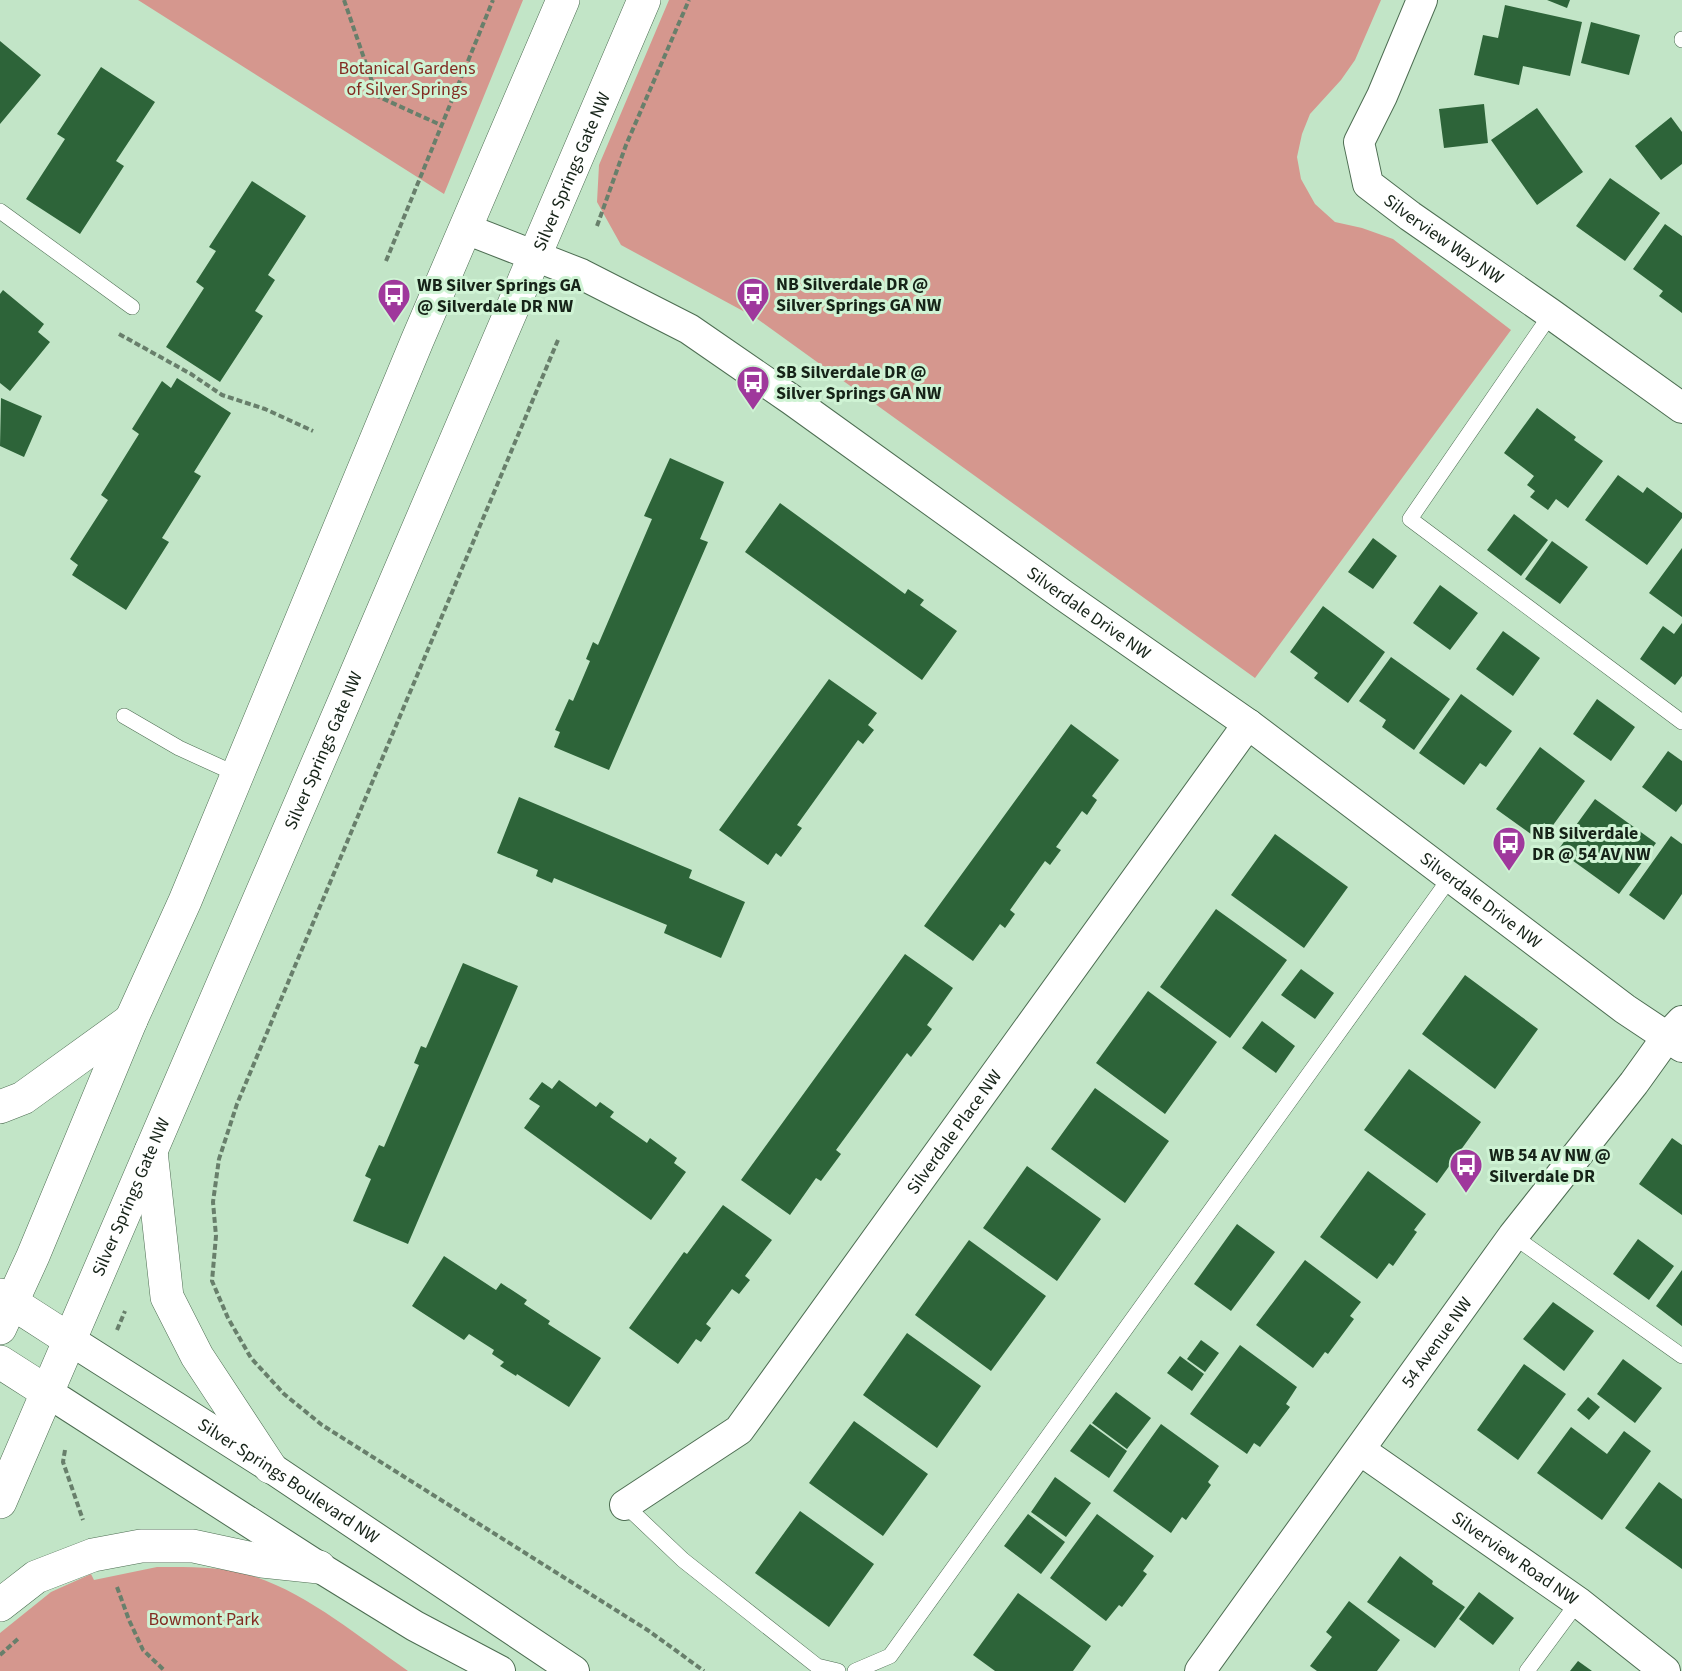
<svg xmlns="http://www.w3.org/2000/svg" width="1682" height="1671" viewBox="0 0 1682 1671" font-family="'Source Sans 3',sans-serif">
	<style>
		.green { fill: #d5978e }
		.building { fill: #2d6439 }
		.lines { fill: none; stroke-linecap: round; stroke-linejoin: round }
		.service-casing { stroke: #4d6d52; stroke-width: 16 }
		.minor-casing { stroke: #4d6d52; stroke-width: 32 }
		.tertiary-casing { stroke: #4d6d52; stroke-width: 34 }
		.path { stroke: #687f6b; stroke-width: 4; stroke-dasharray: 6 3; stroke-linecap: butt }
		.service { stroke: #fff; stroke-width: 15 }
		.minor { stroke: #fff; stroke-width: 30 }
		.tertiary { stroke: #fff; stroke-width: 33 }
		.labels { text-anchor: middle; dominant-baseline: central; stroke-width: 6; stroke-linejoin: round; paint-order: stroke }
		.park-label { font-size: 18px; fill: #822b22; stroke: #cff3d4 }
		.street-label { font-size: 18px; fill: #162318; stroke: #cff3d4 }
		.poi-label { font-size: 18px; font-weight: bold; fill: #162318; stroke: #cff3d4; text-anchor: start }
	</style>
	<rect width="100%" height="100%" fill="#c2e5c7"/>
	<path class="green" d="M138,0h385l-79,194z
		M669,0h712l-26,60 -14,20 -31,34 -8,20 -5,23 4,22 14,25 20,18 27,6 31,11 118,91 -256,348 -499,-360 -135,-73 -24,-43 2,-37z
		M157,1567c33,0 67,-1 99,10 53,18 106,62 152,94h-408v-38l51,-41 40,-18 3,6z"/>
	<path class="building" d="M1547,0h23l-3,8z
		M1505,5l77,17 -12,54 -47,-10 -4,19 -45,-10 9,-40 15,3z
		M1591,22l49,13 -11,40 -48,-12z
		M0,41l41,34 -41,49z
		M101,67l54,35 -39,59 8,5 -44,68 -54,-35 39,-60 -8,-5z
		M1484,104l4,39 -44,5 -5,-39z
		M1537,108l46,64 -46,33 -46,-65z
		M1671,117l11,15v32l-21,16 -26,-34z
		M1610,178l50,35 -35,48 -49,-35z
		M252,181l54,35 -38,59 7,5 -20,31 8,5 -43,66 -54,-35 38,-59 -8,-6 20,-31 -7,-4z
		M1665,224l17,12v77l-23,-17 4,-5 -30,-22z
		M3,290l41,34 -6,8 12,10 -40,49 -10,-8v-89z
		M177,378l54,35 -37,59 7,4 -39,62 7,4 -43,68 -54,-35 6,-10 -8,-6 38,-59 -7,-5 38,-61 -7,-5 30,-48 9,7z
		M1,398l41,18 -18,41 -24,-11z
		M1537,408l39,29 -2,3 29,21 -35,47 -12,-9 -8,11 -18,-13 5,-6 -8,-6 7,-9 -30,-23z
		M670,458l54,24 -24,57 8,3 -99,228 -55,-23 6,-15 -5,-2 14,-31 4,2 17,-40 -4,-2 7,-17 5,3 54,-126 -8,-3z
		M1618,475l25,18 4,-6 35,26v5l-35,47 -62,-45z
		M780,503l125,91 3,-5 16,11 -4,5 37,26 -35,49 -177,-128z
		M1514,514l34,26 -27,36 -34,-26z
		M1373,538l24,18 -24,33 -25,-17z
		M1552,541l36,26 -28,37 -35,-25z
		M1682,548v69l-33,-24z
		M1440,585l38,28 -28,37 -37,-27z
		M1323,606l62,46 -37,51 -34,-25 4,-5 -28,-21z
		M1682,623v53l-7,9 -35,-26 23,-33 11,8z
		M1503,631l37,27 -27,38 -37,-27z
		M1391,657l59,42 -36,51 -32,-23 4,-7 -27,-19z
		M829,679l48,34 -9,12 6,5 -11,14 -5,-4 -61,85 5,3 -21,29 -5,-4 -8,12 -49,-35z
		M1461,694l51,37 -26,36 -6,-4 -16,22 -45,-32z
		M1597,699l38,28 -24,34 -38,-27z
		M1071,724l48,36 -27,36 5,4 -10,15 -5,-4 -26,36 5,3 -11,15 -5,-4 -35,49 5,4 -10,14 -5,-4 -27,37 -49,-35z
		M1540,747l45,34 -34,47 -7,-5 -9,14 -39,-28z
		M1668,751l14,10v43l-6,8 -34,-25z
		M519,797l173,73 -3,8 56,24 -24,56 -57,-25 3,-8 -113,-47 -2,5 -16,-7 2,-6 -41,-17z
		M1595,799l61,44 -37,51 -61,-44z
		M1275,834l73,53 -44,61 -73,-53z
		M1671,836l11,8v50l-18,26 -35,-25z
		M1216,909l71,51 -57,78 -70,-51z
		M905,954l48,34 -26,37 5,4 -21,28 -4,-4 -71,97 5,4 -20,27 -5,-3 -26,37 -49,-35z
		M463,963l55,23 -110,258 -55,-23 18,-42 -6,-3 14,-31 5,2 35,-82 -5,-2 7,-17 5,2z
		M1301,969l33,24 -19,26 -34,-24z
		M1465,975l73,54 -43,60 -73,-55z
		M1148,991l69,51 -52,72 -69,-51z
		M1262,1021l33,25 -19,27 -34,-25z
		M1409,1069l72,53 -44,61 -73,-53z
		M559,1080l37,27 4,-5 14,10 -4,5 37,26 3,-5 27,20 -3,5 12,9 -35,48 -127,-92 16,-22 -11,-7 13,-17 10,7z
		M1095,1088l74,53 -44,62 -74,-54z
		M1672,1138l10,7v70l-43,-31z
		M1027,1166l74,53 -44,62 -74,-53z
		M1368,1171l58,43 -12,16 3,2 -24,34 -4,-3 -12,16 -57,-42z
		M723,1205l49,35 -27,36 5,4 -11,14 -7,-5 -26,35 5,4 -10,14 -5,-3 -18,25 -49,-36 55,-76 3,2z
		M1237,1224l38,28 -44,59 -37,-27z
		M1638,1239l36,27 -25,34 -36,-26z
		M969,1240l77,56 -55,75 -76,-56z
		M444,1256l52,34 5,-7 26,17 -3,4 26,17 -2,3 53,34 -32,49 -52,-33 -1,2 -16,-10 4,-4 -12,-8 2,-4 -25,-16 -5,6 -52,-34z
		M1305,1260l56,42 -11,14 4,3 -26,35 -3,-2 -12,16 -57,-43z
		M1682,1270v56l-26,-20z
		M1553,1302l41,29 -30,40 -41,-32z
		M907,1333l74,53 -44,62 -74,-53z
		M1201,1340l18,13 -14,19 -18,-13z
		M1240,1345l57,42 -11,17 4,3 -30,40 -6,-4 -7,11 -57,-40z
		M1180,1356l24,18 -12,17 -25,-18z
		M1623,1359l39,29 -27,35 -38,-29z
		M1524,1364l42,30 -48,66 -41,-30z
		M1116,1392l35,26 -24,31 -35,-26z
		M1588,1397l12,10 -11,13 -12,-10z
		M854,1421l74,53 -45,62 -74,-53z
		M1090,1424l37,27 -18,27 -39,-27z
		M1161,1424l58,42 -11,16 3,3 -25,35 -4,-3 -11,16 -58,-42z
		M1571,1427l36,27 17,-23 27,20 -49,69 -65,-47z
		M1055,1477l36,26 -25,34 -35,-25z
		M1659,1482l23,17v70l-57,-41z
		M800,1511l74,53 -45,63 -74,-54z
		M1028,1514l37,28 -24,32 -37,-28z
		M1097,1514l57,42 -11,15 4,3 -12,16 -13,17 -3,-2 -13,16 -56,-43z
		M1400,1556l33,25 -1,3 33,23 -30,41 -68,-46z
		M1479,1592l35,26 -21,27 -34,-26z
		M1018,1593l73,53 -18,25h-78l-22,-16z
		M1349,1601l51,39 -23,31h-60l-7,-5 22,-29 -6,-5z
		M1578,1661l14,10h-22z"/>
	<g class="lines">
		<g class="service-casing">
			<path id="service" d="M1682,39v1
				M0,211l132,96
				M1551,314l-141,205 272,203
				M124,716l55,32 57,26
				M1513,1236l169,120
				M625,1505l58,55 134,106 21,5
				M855,1671l35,-15 560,-778
				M1527,1671l51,-69"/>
		</g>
		<g class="minor-casing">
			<g id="minor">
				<path id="s1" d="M1422,0l-40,96 -23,46 9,42 42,32 141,98 131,94"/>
				<path id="s2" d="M466,229l115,45 108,55 103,71 271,195 185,129 377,285 57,38"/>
				<path id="s3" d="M70,1340l200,127 304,204"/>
				<path d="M47,1392l272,175 96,59 85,45"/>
				<path id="s4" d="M1360,1450l218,152 87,69"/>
				<path id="s5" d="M625,1505l114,-75 509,-706"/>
				<path id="s6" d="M1200,1671l313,-435 121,-153 33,-46 15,-16"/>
			</g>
		</g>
		<g class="tertiary-casing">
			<g id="tertiary">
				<path d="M0,1107l23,-9 108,-78"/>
				<path d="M151,1151l16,146 30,59 73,111"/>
				<path d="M0,1295l70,45"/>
				<path d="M0,1328l33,-72 98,-236 54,-119 232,-560 146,-341"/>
				<path d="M0,1362l47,30"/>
				<path id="s7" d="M0,1502c213,-501 433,-1000 644,-1502"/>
				<path d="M0,1605l36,-28 57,-22 48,-9h52l69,15 57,6"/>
			</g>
		</g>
		<path class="path" d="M344,0l33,96 66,30
			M597,226l29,-81 63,-145
			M386,261l107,-261
			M119,334l72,40 31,21 43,14 48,22
			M558,340l-321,764 -18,55 -6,43 3,34 -4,45 16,37 23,40 33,36 38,31 327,206 55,40
			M117,1330l8,-19
			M65,1450l-2,12 20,58
			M117,1587l12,33 14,30 22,21
			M0,1655l20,-18"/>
		<use href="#service" class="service"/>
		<use href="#minor" class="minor"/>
		<use href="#tertiary" class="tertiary"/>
	</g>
	<defs>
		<g id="bus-pin" transform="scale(1.725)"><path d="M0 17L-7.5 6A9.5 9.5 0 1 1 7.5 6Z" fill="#9f389c" stroke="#cff3d4"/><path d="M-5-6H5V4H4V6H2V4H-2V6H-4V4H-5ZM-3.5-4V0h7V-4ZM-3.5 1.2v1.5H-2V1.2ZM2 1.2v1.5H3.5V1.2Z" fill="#fff"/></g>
	</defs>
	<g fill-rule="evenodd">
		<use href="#bus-pin" x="753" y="294"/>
		<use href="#bus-pin" x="394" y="295"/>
		<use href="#bus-pin" x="753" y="382"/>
		<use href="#bus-pin" x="1509" y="843"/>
		<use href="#bus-pin" x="1466" y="1165"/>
	</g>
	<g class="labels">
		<g class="park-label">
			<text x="407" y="68">Botanical Gardens<tspan x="407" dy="21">of Silver Springs</tspan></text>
			<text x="204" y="1619">Bowmont Park</text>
		</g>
		<g class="street-label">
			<text stroke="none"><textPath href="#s7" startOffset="1448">Silver Springs Gate NW</textPath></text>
			<text stroke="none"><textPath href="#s1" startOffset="292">Silverview Way NW</textPath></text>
			<text stroke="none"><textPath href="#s2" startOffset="735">Silverdale Drive NW</textPath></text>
			<text stroke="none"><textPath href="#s7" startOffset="818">Silver Springs Gate NW</textPath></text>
			<text stroke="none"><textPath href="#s2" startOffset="1221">Silverdale Drive NW</textPath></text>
			<text stroke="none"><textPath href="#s5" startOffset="504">Silverdale Place NW</textPath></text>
			<text stroke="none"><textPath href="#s7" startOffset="332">Silver Springs Gate NW</textPath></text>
			<text stroke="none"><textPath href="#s6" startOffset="405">54 Avenue NW</textPath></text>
			<text stroke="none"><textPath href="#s3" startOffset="260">Silver Springs Boulevard NW</textPath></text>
			<text stroke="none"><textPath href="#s4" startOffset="189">Silverview Road NW</textPath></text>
		</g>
		<g class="poi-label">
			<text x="776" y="284">NB Silverdale DR @<tspan x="776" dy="21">Silver Springs GA NW</tspan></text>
			<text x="417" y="285">WB Silver Springs GA<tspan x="417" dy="21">@ Silverdale DR NW</tspan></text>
			<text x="776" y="372">SB Silverdale DR @<tspan x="776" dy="21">Silver Springs GA NW</tspan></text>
			<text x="1532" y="833">NB Silverdale<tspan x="1532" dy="21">DR @ 54 AV NW</tspan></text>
			<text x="1489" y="1155">WB 54 AV NW @<tspan x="1489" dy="21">Silverdale DR</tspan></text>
		</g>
	</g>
</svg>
